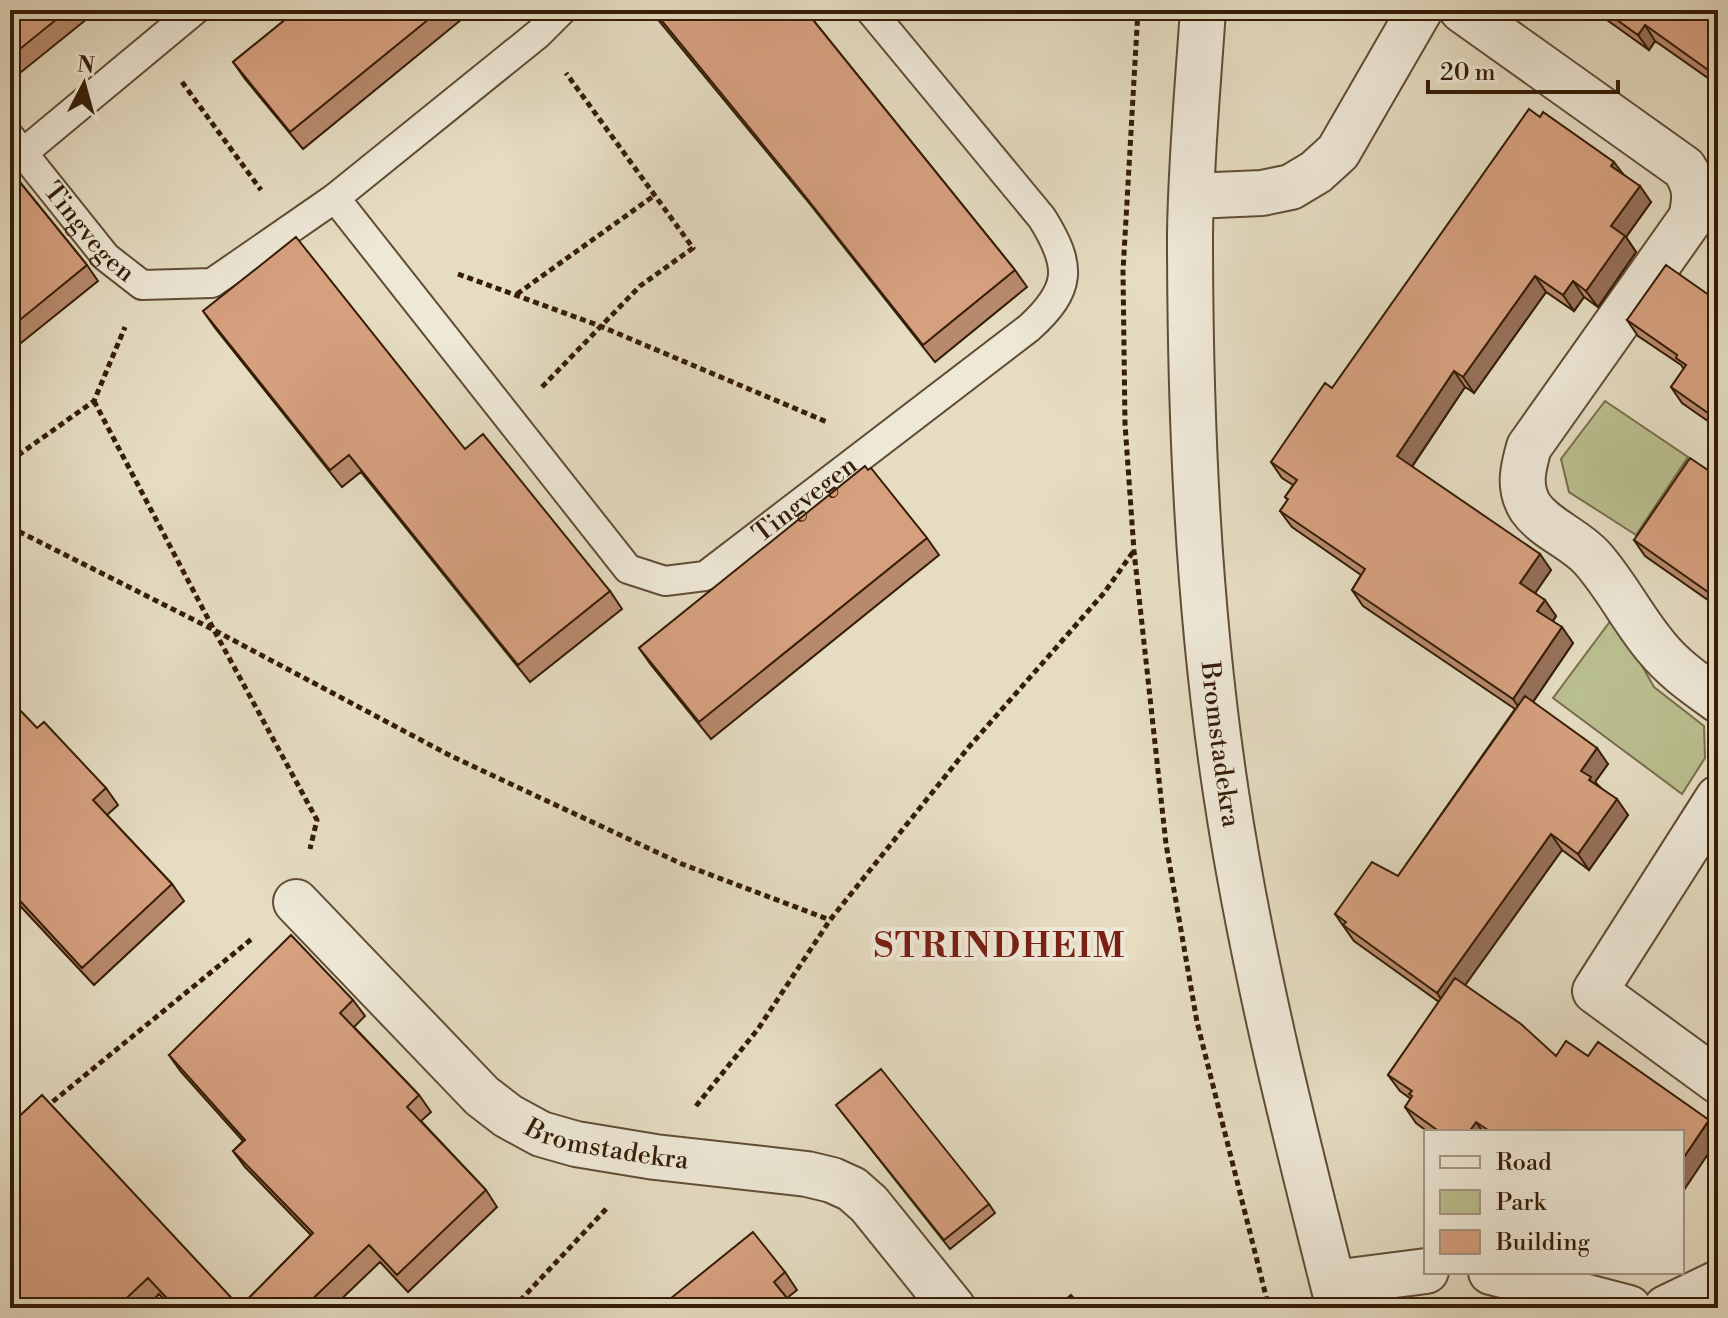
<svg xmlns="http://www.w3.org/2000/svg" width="1728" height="1318" viewBox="0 0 1728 1318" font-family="'Libre Bodoni',serif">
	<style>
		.green { fill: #babf8f; stroke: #786e4a; stroke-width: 2 }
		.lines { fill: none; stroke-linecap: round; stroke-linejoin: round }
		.lane-casing { stroke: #614d35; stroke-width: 32 }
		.street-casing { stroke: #614d35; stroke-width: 48 }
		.path { stroke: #351d06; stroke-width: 5; stroke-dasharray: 6 4; stroke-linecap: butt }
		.lane { stroke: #eee8d7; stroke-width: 28 }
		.street { stroke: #eee8d7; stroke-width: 44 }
		.wall { fill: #b88a6d; stroke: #351d06; stroke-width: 2 }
		.shaded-wall { fill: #967059; stroke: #351d06; stroke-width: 2 }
		.building { fill: #d6a07f; stroke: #351d06; stroke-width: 2 }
		.labels { text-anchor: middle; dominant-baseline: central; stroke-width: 8; stroke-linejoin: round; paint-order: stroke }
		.street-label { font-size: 26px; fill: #351d06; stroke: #eee8d7 }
		.district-label { font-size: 34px; font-weight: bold; letter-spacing: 2px; fill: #7a1f14; stroke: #eee8d7 }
	</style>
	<rect width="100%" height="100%" fill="#e5dcc2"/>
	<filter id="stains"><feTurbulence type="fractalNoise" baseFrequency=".0025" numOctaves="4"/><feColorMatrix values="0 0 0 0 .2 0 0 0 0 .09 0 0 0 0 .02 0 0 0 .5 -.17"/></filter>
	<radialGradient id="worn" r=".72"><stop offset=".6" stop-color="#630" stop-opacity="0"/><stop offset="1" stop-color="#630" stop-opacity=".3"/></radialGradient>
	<path class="green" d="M1605,401l83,56 -52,78 -67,-43 -8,-33z
		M1614,616l40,71 50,39 1,32 -23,36 -129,-96z"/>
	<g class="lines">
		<g class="lane-casing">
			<g id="lane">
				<path id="s1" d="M10,137l96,120 36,28 70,-2 123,-85 203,-164 24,-24"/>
				<path d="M23,153l172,-143"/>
				<path id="s2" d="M335,198l293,371 37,12 40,-5 324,-248c43,-39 43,-62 13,-110l-172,-208"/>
			</g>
		</g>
		<g class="street-casing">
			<g id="street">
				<path id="s3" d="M1203,10c-5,74 -12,149 -13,224 0,186 8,374 36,559 26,173 70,345 113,515"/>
				<path d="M1462,10l222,158c12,18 12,29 7,50l-162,229c-6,21 -11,40 1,60 15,22 44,31 62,51 25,28 41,62 65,90 17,21 39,36 61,52"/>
				<path d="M1192,196l70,-3 29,-6 25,-15 22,-20 82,-142"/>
				<path d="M1718,798l-123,193 123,90"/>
				<path id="s4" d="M296,902l186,194 26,20 33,18 35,10 79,13 152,17 25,6 20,9 17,15 84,104"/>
				<path d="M1491,1272l138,36"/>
				<path d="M1333,1283l93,-12"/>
				<path d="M1666,1308l52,-25"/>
			</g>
		</g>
		<path class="path" d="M1138,10l-15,261 2,153 9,127 32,293 31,178 72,286
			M182,82l79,108
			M458,274l142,52 227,96
			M517,294l138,-99
			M542,387l98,-101 53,-38 -127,-175
			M94,401l120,229 103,190 -7,29
			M10,461l84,-60 31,-74
			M10,527l204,103 237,126 231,108 148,56
			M696,1106l62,-77 72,-109 138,-172 136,-155 29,-41
			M45,1108l209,-171
			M513,1308l95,-101"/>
		<use href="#lane" class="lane"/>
		<use href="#street" class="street"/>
	</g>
	<path class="wall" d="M10,10h88l-88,71z
		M297,10h176l-170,139 -58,-70 -12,-17z
		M650,10h155l210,260 12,17 -92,75 -126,-159z
		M1593,10h125v75l-63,-44 -6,9z
		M10,170l77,95 11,16 -87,70 -1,-2z
		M1623,174l28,28 -25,35 10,15 -38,55 -14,-10 -10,14 -28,-19 -72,101 -9,-6 -53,80 139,103 -16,23 21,23 -3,5 20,22 -40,59 75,62 -13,18 33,33 -39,55 -27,-20 -97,135 91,71 126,76h-254l-12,-9 -11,-16 6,-8 -11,-8 -12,-16 51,-73 -85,-61 -19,-27 63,-38 117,-167 -152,-103 -11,-16 9,-15 -69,-48 -12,-16 8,-11 -3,-3 8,-12 -11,-7 -11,-16 61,-74z
		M1718,298v130l-36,-25 -11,-16 13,-18 -3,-4 -43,-29 -11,-16 89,-20z
		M203,311l262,138 145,142 12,18 -92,73 -169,-210 -19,15 -127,-159z
		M868,470l59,68 12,17 -228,184 -60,-74 -12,-17z
		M1718,477v130l-73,-51 -11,-16z
		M10,700l27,28 69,60 12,17 -11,10 65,69 12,17 -90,84 -84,-90z
		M1718,870v26l-9,-13z
		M353,1000l12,16 -11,11 65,68 12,17 -10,9 65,69 11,17 -89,85 -28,-30 -48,46h-160l-13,-14 -14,14h-135v-183l230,182 71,-72 -66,-68 -12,-16 10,-10 -62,-69 -12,-17z
		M836,1105l153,99 6,9 -45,36z
		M785,1272l12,18 -10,8 -127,10z"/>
	<path class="shaded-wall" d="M1645,25l10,16 -6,9 -11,-15z
		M1614,162l12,16 -15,-12z
		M1640,186l11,16 -25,35 10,15 -38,55 -12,-16 25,-65z
		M1535,276l11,16 -72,101 -11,-16z
		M1573,281l11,16 -10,14 -11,-16z
		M1454,371l11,16 -57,85 -11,-16z
		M1540,554l11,16 -20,29 -11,-16z
		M1545,600l11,16 -7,11 -12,-16z
		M1562,627l11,16 -49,72 -11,-16z
		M1597,748l11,16 -13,18 7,11 -21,-22z
		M1617,799l11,16 -39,55 -11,-16z
		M1551,834l11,16 -114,159 -11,-16z
		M1709,1120l9,13v6l-36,54v-33z
		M1476,1122l7,10h-14z"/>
	<path class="building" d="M10,10h58l-58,47z
		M297,10h143l-150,122 -57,-70z
		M653,10h152l210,260 -92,75 -126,-159z
		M1603,10h115v67l-73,-52 -7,10z
		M1529,109l11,8 3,-5 71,50 -3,4 29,20 -29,40 14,10 -39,55 -13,-10 -10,14 -28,-19 -72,101 -9,-6 -57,85 143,98 -20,29 25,17 -8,11 25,16 -49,72 -161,-109 13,-21 -85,-58 8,-12 -3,-2 12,-17 -26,-18 54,-79 7,5z
		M10,170l77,95 -77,63z
		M296,237l169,212 18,-15 127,157 -92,74 -169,-210 -19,15 -127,-159z
		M1666,265l50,35 2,-2v122l-47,-33 15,-22 -10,-7 1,-3 -50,-35z
		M1690,458l28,19v122l-84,-59z
		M865,466l3,4 3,-2 56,70 -228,184 -60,-74z
		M1525,696l72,52 -16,23 10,6 -2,3 28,19 -39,55 -27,-20 -114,159 -94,-68 3,-3 -11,-8 37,-52 26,14z
		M10,700l27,28 7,-6 62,66 -13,12 79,84 -90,84 -72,-78z
		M1718,870v19l-9,-6z
		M291,935l62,65 -13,13 79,82 -12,12 79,83 -89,85 -28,-30 -66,63h-127l-28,-30 -32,30h-106v-183l32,-30 198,212 73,-74 -80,-82 12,-11 -76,-85z
		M1455,978l66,46 35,32 10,-15 22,15 10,-14 111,78 -27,40v-28h-191l-15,-10 -7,10h-29l-35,-25 7,-11 -3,-2 3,-3 -24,-16z
		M881,1069l108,135 -45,36 -108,-135z
		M753,1232l32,40 -11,10 21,26 -135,-1z
		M1071,1295l11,13h-27z"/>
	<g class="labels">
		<g class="street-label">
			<text stroke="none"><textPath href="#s1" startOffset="124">Tingvegen</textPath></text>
			<text stroke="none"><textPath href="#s2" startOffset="678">Tingvegen</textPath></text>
			<text stroke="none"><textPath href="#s3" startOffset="736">Bromstadekra</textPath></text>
			<text stroke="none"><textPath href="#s4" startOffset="406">Bromstadekra</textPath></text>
		</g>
		<g class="district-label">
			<text x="1000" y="947">STRINDHEIM</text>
		</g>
	</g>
	<rect width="1728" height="1318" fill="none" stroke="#e5dcc2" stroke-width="40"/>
	<rect x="12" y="12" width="1704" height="1294" fill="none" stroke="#351d06" stroke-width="4"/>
	<rect x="20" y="20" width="1688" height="1278" fill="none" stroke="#351d06" stroke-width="2"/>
	<rect x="1424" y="1130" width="260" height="144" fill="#eee8d7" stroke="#a49783" stroke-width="2"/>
	<rect x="1440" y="1156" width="40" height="12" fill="#eee8d7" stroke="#a49783" stroke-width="2"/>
	<text x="1496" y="1170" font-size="24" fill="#351d06">Road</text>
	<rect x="1440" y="1190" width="40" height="24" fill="#babf8f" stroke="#a49783" stroke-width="2"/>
	<text x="1496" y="1210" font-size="24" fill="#351d06">Park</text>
	<rect x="1440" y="1230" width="40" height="24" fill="#d6a07f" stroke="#a49783" stroke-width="2"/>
	<text x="1496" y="1250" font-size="24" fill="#351d06">Building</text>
	<g transform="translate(84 84) rotate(6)" stroke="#eee8d7" stroke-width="6" paint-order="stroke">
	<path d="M0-6L14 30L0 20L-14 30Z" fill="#351d06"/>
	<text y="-12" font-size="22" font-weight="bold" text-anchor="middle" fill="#351d06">N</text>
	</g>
	<path d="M1428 80v12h190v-12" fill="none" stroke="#351d06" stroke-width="4"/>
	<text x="1440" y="80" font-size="24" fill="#351d06" stroke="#eee8d7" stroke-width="6" paint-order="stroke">20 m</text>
	<rect width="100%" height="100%" filter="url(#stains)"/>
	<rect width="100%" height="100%" fill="url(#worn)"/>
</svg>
